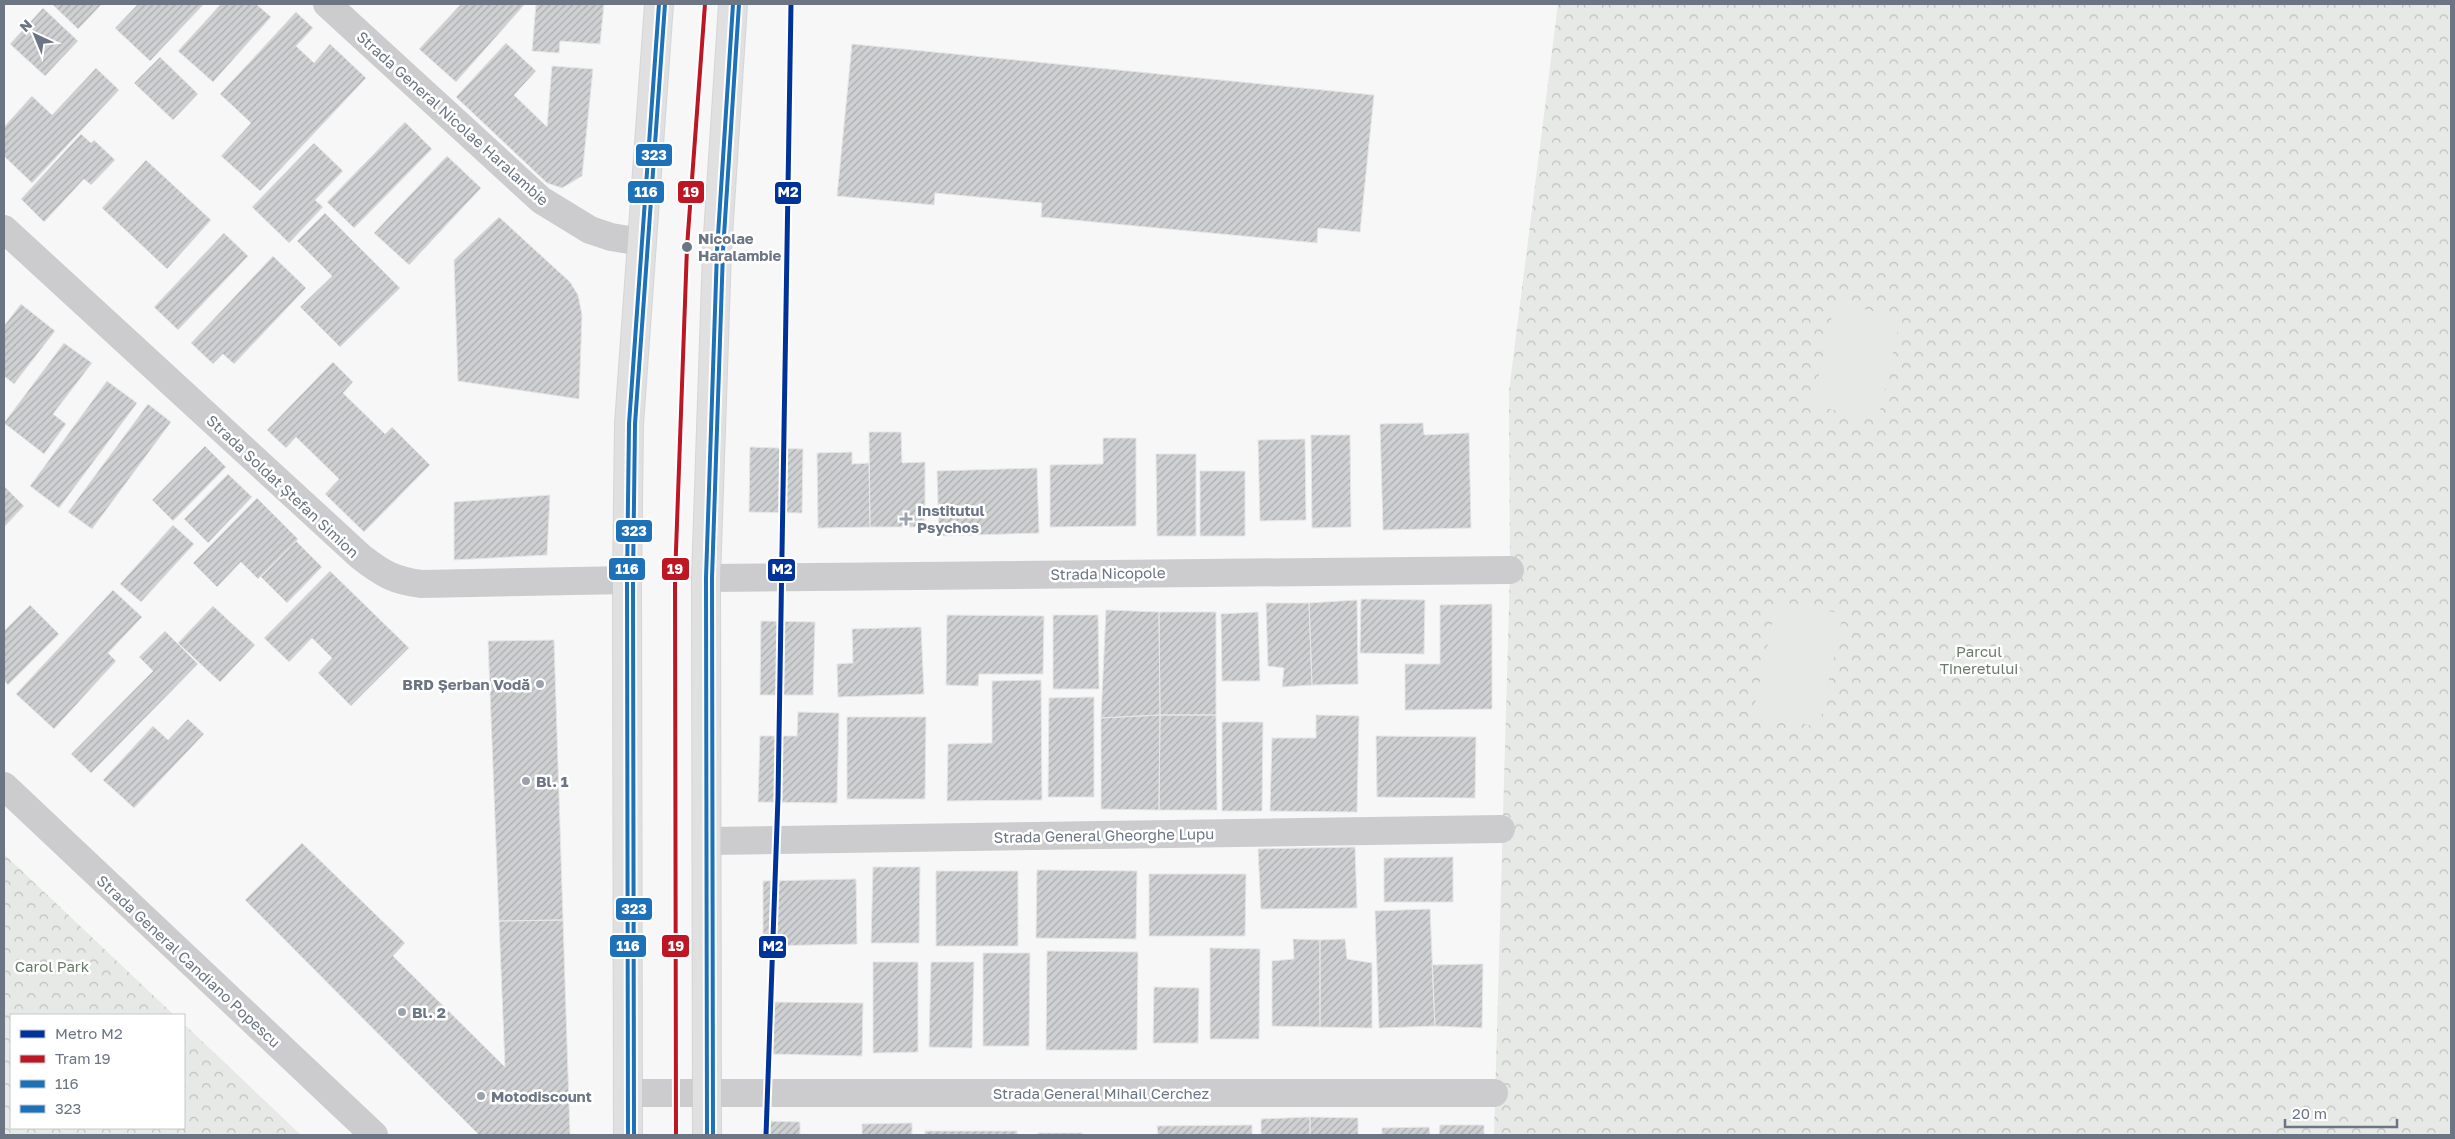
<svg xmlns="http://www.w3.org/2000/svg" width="2455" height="1139" viewBox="0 0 2455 1139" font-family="'Golos Text',sans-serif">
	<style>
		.park { fill: url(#park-crowns) }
		.pitch { fill: #e6e9e5 }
		.building { fill: url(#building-hatch); stroke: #e6e6e6 }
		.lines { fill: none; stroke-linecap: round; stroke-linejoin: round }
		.primary-casing { stroke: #d4d5d6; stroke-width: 30 }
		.street { stroke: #ccccce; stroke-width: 28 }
		.primary { stroke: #e0e0e1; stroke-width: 28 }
		.bus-1-casing { stroke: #fff; stroke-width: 8 }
		.bus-2-casing { stroke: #fff; stroke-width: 8 }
		.bus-1 { stroke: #1d71b8; stroke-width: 4 }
		.bus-2 { stroke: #1d71b8; stroke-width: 4 }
		.tram-1-casing { stroke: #fff; stroke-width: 8 }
		.tram-1 { stroke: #be1622; stroke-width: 4 }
		.metro-1-casing { stroke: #fff; stroke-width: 9 }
		.metro-1 { stroke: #039; stroke-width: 5 }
		.stop-dot { fill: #6b7583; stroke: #fff; stroke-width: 2 }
		.poi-dot { fill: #9ca2ac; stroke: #fff; stroke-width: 2 }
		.labels { text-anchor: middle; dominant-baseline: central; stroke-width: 5; stroke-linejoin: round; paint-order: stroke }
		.street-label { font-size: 15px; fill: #6b7583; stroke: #fff }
		.stop-label { font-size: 15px; font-weight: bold; fill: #6b7583; stroke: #fff; text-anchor: start }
		.poi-label { font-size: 15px; font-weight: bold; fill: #6b7583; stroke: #fff; text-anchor: start }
		.park-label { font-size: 15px; fill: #6a7b69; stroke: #fff }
		.line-badge { stroke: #fff; stroke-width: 2 }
		.badge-label { font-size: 14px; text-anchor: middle; font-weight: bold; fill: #fff }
	</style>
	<defs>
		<pattern id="park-crowns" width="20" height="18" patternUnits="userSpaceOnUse" patternTransform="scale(1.25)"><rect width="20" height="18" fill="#e6e9e5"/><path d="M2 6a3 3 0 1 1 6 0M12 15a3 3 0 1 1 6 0" fill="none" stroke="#bec1bf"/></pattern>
		<pattern id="building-hatch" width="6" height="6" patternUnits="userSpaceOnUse" patternTransform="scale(1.25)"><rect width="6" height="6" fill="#cfd0d2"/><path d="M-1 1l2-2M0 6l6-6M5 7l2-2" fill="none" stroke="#acadb0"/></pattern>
	</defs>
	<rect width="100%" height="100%" fill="#f7f7f7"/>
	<path class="park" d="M1558,4h893v1131h-957l16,-565 -1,-179z
		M4,854l170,161h-163v113h173v-104l117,111h-297z"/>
	<path class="pitch" d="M1835,303l66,14 -23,103 -66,-15z
		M1777,601l66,13 -24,113 -66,-13z"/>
	<path class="building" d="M55,4h47l-24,25 -25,-24z
		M138,4h66l-54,57 -35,-33z
		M221,4h35l15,13 -58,65 -35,-31z
		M461,4h64l-69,78 -37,-33z
		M536,4h68l-4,40 -40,-3 -1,12 -27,-2z
		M43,8l35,33 -33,35 -35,-32z
		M296,12l17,16 -17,18 18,17 16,-19 36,34 -106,113 -39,-35 30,-33 -31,-29z
		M506,43l30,28 -22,24 33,32 5,-61 41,3 -11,107 -20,12 -15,-5 -91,-86z
		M852,44l522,51 -14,137 -42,-4 -1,15 -276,-26 1,-14 -107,-10 -1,12 -97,-9z
		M160,57l38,37 -25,26 -39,-37z
		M96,68l23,22 -87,93 -28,-27v-29l28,-31 20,19z
		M405,122l27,27 -78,79 -27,-26z
		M81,134l10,9 3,-3 21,20 -24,25 -7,-6 -40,43 -23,-23z
		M314,143l29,28 -28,29 8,7 -34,36 -37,-36z
		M447,156l34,32 -72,77 -35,-32z
		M146,160l65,60 -44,49 -65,-61z
		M325,213l75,75 -60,59 -40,-40 32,-31 -35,-35z
		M499,217l71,65 8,13 4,20 -3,84 -121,-18 -4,-121z
		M224,233l24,23 -70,74 -24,-23z
		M273,256l33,32 -72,76 -11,-10 -10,10 -22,-21z
		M21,304l34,27 -41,53 -10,-8v-50z
		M64,343l28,20 -39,51 13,10 -22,30 -40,-31z
		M333,362l20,20 -10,11 42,41 7,-7 38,38 -66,67 -39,-38 14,-15 -43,-42 -10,11 -19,-18z
		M107,381l30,22 -78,105 -29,-22z
		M148,404l23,18 -79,107 -24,-17z
		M1423,423l1,12 45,-2 2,95 -88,2 -3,-106z
		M869,432h32l1,31 23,-1v65h-55z
		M1311,435h39l1,92 -39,1z
		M1103,438h33v88l-86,1v-62l53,-1z
		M1305,439l1,81 -46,1 -2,-81z
		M205,446l21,21 -53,54 -21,-21z
		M750,447l53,2 -1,64 -53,-1z
		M852,452v12l17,-1 1,64 -52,1 -1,-75z
		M1156,454h40v82h-39z
		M1037,468l2,65 -100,3 -2,-65z
		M1200,471h45v65h-45z
		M228,474l24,23 -44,46 -24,-24z
		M4,486l20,20 -20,21z
		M550,495l-3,60 -93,5v-58z
		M257,498l41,41 -40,40 -17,-17 -24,25 -24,-24z
		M173,525l21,19 -53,58 -21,-18z
		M296,541l26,26 -35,36 -26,-26z
		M330,571l79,77 -58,58 -33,-33 14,-15 -20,-20 -23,24 -25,-24z
		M113,590l29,27 -34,36 8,8 -62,68 -38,-35z
		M1361,599l64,1 -1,54 -64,-1z
		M1357,600l1,84 -46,1 -3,-82z
		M1266,603h43l3,82 -30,2 2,-19 -16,-2z
		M1492,604v105l-87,1v-46h35v-59z
		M30,605l29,29 -51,51 -4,-5v-49z
		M213,606l42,39 -35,37 -42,-39z
		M1106,610l53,2 1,103 -59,3z
		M1159,612h57v103h-56z
		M1258,612l2,69h-38l-1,-67z
		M947,615l97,1 -1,58h-64l-1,12 -32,-1z
		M1053,615h45l1,74h-46z
		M761,621l54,1 -2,73h-53z
		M921,627l3,67 -86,3 -1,-33 16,-1 -1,-34z
		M165,631l33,33 -107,109 -20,-19 82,-83 -14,-14z
		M554,640l9,280 -64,1 -11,-280z
		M1041,680l1,120 -95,1 1,-57 44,-1v-62z
		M1094,697v100h-46l1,-99z
		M798,712l41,1 -2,90 -79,-1 2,-66h37z
		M1160,715l-1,95 -58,-1v-91z
		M1160,715h56l1,95h-58z
		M1316,715l43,1 -2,96 -87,-1 2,-73h44z
		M847,717h79l-1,82h-78z
		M188,719l16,15 -70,74 -31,-28 50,-54 15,14z
		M1222,722h41l-1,89h-40z
		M1376,736l100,1 -1,61 -98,-1z
		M302,843l103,100 -12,13 112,111 -6,-146 64,-1 7,215h-91l-234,-235z
		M1355,847l2,61 -96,1 -3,-60z
		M1453,857v45h-69v-44z
		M873,867h47l-1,76h-48z
		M1037,870l100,1 -1,68 -100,-1z
		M936,871h82v75h-82z
		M1149,874h97l-1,62h-96z
		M856,879l1,65 -94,2v-65z
		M1430,909l5,117 -56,2 -4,-117z
		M1293,939l27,1v87l-48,-1v-65l22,-2z
		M1345,939l2,20 25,4v65l-52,-1v-87z
		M1210,948l50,1 -1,90h-49z
		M1047,951l91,1 -1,98h-91z
		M983,953h47l-1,93h-46z
		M873,962h45v90l-45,1z
		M931,962h43l-2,86 -43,-1z
		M1483,964l-1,64 -47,-2 -3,-61z
		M1154,987l45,1 -1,55h-45z
		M770,1002l93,1 -1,53 -92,-2z
		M1310,1117v18h-49v-16z
		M1310,1117l48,1v17h-48z
		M763,1121l37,1v13h-38z
		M912,1123v12h-50v-11z
		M1252,1125v10h-94l-1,-9z
		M1440,1125h44v10h-45z
		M1429,1127l1,8h-48v-7z
		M925,1131h92v4h-92z
		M1038,1133h44v2h-44z"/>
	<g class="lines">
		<g class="primary-casing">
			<path id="primary" d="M628,1135l-1,-555 2,-156 30,-420
				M707,1135l-1,-557 11,-327 16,-247"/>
		</g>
		<path class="street" d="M327,4l214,196 49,30 21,7 30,5
			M4,229l357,328c22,17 34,24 61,27l205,-4
			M706,578l804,-8
			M4,786l370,349
			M707,841l794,-12
			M628,1093h866"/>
		<use href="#primary" class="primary"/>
		<g class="bus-1-casing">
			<path id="bus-1" d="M628,1135l-1,-555 2,-156 30,-420
				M707,1135l-1,-557 11,-327 16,-247"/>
		</g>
		<g class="bus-2-casing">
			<path id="bus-2" d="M634,1135l-1,-555 2,-156 30,-420
				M713,1135l-1,-557 11,-327 16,-247"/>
		</g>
		<use href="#bus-1" class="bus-1"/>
		<use href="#bus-2" class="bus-2"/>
		<g class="tram-1-casing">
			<path id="tram-1" d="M676,1135l-1,-557 12,-331 18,-243"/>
		</g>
		<use href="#tram-1" class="tram-1"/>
		<g class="metro-1-casing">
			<path id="metro-1" d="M766,1135l12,-338 13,-793"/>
		</g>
		<use href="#metro-1" class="metro-1"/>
	</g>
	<circle class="stop-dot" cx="687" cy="247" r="6"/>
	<g class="poi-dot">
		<path d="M903.5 511.5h5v5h5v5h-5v5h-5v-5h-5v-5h5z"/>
		<circle cx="540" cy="684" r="5"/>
		<circle cx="526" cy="781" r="5"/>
		<circle cx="402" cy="1012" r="5"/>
		<circle cx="481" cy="1096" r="5"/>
	</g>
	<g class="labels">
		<g class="street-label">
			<text transform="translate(453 118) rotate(42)">Strada General Nicolae Haralambie</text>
			<text transform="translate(283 486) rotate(43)">Strada Soldat Ștefan Simion</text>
			<text transform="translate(1108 573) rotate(-1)">Strada Nicopole</text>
			<text transform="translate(1104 835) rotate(-1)">Strada General Gheorghe Lupu</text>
			<text transform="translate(189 961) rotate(43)">Strada General Candiano Popescu</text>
			<text x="1101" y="1093">Strada General Mihail Cerchez</text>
		</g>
		<g class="stop-label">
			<text x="698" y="238">Nicolae<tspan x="698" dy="17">Haralambie</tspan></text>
		</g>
		<g class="poi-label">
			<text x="917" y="510">Institutul<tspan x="917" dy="17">Psychos</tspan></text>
			<text x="530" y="684" text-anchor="end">BRD Șerban Vodă</text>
			<text x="536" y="781">Bl. 1</text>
			<text x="412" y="1012">Bl. 2</text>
			<text x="491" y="1096">Motodiscount</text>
		</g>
		<g class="park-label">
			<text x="1979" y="651">Parcul<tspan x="1979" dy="17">Tineretului</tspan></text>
			<text x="52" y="966">Carol Park</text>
		</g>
	</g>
	<g class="line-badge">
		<rect x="635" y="143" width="38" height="24" rx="5" fill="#1d71b8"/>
		<rect x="677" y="180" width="28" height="24" rx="5" fill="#be1622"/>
		<rect x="627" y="180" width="38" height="24" rx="5" fill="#1d71b8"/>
		<rect x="774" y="181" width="28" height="24" rx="5" fill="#039"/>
		<rect x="615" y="519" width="38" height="24" rx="5" fill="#1d71b8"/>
		<rect x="608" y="557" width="38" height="24" rx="5" fill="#1d71b8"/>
		<rect x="661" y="557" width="29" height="24" rx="5" fill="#be1622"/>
		<rect x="767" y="558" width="29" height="24" rx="5" fill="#039"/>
		<rect x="615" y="897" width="38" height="24" rx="5" fill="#1d71b8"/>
		<rect x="609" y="934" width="38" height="24" rx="5" fill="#1d71b8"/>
		<rect x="661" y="934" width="29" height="24" rx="5" fill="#be1622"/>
		<rect x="758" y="935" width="29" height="24" rx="5" fill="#039"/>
	</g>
	<g class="badge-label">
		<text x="654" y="160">323</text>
		<text x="691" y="197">19</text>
		<text x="646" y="197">116</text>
		<text x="788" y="197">M2</text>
		<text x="634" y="536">323</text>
		<text x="627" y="574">116</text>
		<text x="675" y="574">19</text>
		<text x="782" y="574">M2</text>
		<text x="634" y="914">323</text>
		<text x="628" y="951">116</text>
		<text x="676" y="951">19</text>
		<text x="773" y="951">M2</text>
	</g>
	<rect width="2455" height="1139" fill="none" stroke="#6b7583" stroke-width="10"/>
	<rect x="10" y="1014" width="175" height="115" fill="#ffffff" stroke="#c4c8cd"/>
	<rect x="20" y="1030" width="25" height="8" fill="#003399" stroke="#c4c8cd"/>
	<text x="55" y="1039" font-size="15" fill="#6b7583">Metro M2</text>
	<rect x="20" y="1055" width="25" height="8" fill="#be1622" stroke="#c4c8cd"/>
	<text x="55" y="1064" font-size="15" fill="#6b7583">Tram 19</text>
	<rect x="20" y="1080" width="25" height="8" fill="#1d71b8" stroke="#c4c8cd"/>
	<text x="55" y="1089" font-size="15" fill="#6b7583">116</text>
	<rect x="20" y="1105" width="25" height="8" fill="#1d71b8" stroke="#c4c8cd"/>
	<text x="55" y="1114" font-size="15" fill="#6b7583">323</text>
	<g transform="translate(35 35) rotate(316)" stroke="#ffffff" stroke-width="4" paint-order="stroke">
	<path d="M0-4L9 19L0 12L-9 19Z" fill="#6b7583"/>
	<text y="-8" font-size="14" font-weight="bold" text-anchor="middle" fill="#6b7583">N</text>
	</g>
	<path d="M2285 1119v8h112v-8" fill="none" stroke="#6b7583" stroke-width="2.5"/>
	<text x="2292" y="1119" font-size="15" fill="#6b7583" stroke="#ffffff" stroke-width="4" paint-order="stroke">20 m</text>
</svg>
